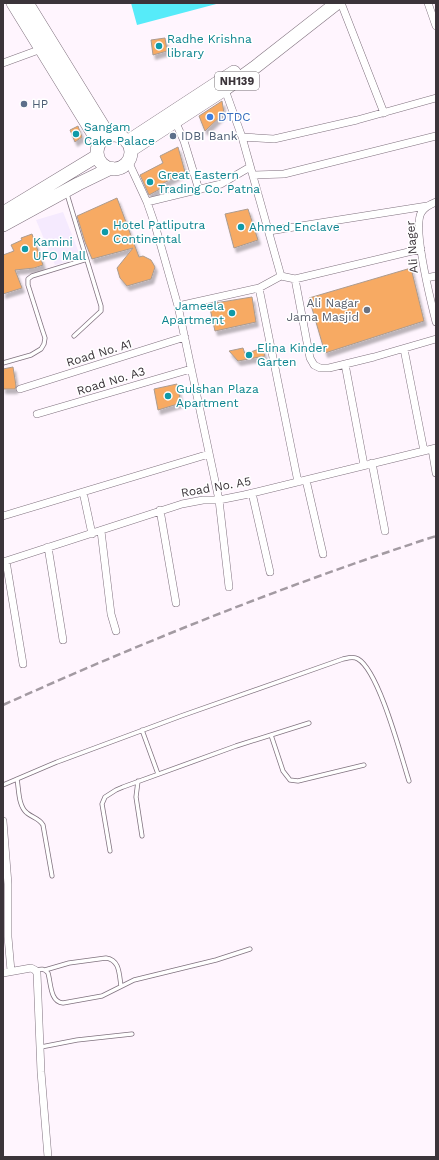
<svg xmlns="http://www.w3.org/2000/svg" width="439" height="1160" viewBox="0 0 439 1160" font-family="'Work Sans',sans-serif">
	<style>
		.commercial { fill: #f5eafe }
		.water { fill: #56ebf9 }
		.building { fill: #f7aa64; stroke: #ab9b8f; filter: url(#shadow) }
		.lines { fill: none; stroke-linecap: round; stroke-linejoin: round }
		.lane-casing { stroke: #80727f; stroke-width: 5 }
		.street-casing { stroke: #80727f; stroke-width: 8 }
		.highway-casing { stroke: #80727f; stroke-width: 14 }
		.lane { stroke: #fff; stroke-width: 3.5 }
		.street { stroke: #fff; stroke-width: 7 }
		.highway { stroke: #fff; stroke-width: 13 }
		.rail { stroke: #a39aa2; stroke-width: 2.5; stroke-dasharray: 8 4; stroke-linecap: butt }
		.culture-dot { fill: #0f9aa8; stroke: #fff; stroke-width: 1.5 }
		.service-dot { fill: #5c6f8a; stroke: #fff; stroke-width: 1.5 }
		.shop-dot { fill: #3f7fe0; stroke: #fff; stroke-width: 1.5 }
		.worship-dot { fill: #6b7280; stroke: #fff; stroke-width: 1.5 }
		.labels { text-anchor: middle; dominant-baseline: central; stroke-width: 3; stroke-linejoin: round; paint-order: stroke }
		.shield { fill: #fff; stroke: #767175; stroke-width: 1 }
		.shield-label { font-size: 11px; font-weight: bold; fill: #3b343a }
		.culture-label { font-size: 12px; fill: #0d838f; stroke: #fff; text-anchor: start }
		.service-label { font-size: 12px; fill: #4e5e75; stroke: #fff; text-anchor: start }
		.shop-label { font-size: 12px; fill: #366cbe; stroke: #fff; text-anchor: start }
		.street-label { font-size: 12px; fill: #3b343a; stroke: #fff }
		.worship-label { font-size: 12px; fill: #5b616d; stroke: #fff; text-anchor: end }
	</style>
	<defs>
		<filter id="shadow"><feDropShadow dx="2.5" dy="4.5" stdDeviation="1" flood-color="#0004"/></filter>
	</defs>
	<rect width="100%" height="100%" fill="#fff5fe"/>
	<path class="commercial" d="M63,212l18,46 -26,7 -19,-45z"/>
	<path class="water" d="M131,3h89l-83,22z"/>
	<path class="building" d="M165,38l2,13 -14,4 -2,-15z
		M222,101l2,12 -19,18 -6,-15z
		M78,126l4,11 -7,5 -5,-12z
		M178,147l7,25 -27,14 2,3 -11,6 -9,-20 23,-12 -3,-7z
		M117,198l22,59 4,-1 8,4 4,7 -4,12 -24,7 -7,-8 -3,-10 16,-20 -41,11 -7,-17 -8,-26z
		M248,209l10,31 -24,8 -9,-34z
		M32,234l11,31 -9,3 -19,2 7,18 -19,6v-39l11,-4 -3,-6 11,-5 -1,-2z
		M411,268l13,53 -99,32 -16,-55z
		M252,297l4,25 -41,9 -6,-27z
		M243,348l2,6 17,-6 3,8 -27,5 -9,-10z
		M13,367l3,19 -1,3h-12v-20z
		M177,384l4,19 -23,7 -4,-21z"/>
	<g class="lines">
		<g class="lane-casing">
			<path id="lane" d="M74,336l27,-25v-5l-15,-49
				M3,363l28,-8 10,-6 3,-5 1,-6 -3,-9 -14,-44v-6l4,-3 52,-16 2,-3 -19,-63
				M142,730l16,44
				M271,735l12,36 7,9 8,1 66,-16
				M17,779c2,10 1,27 10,34 6,5 12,5 16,12l9,51
				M138,781l-2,16 6,39
				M3,785l54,-23 124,-46 162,-57c5,-1 10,-3 15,0 21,12 43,97 51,122
				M110,851l-8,-47 3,-7 11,-7 7,-3 113,-41 73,-23
				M35,970c6,-1 9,-2 13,3 3,10 2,29 15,30l39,-7 32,-16 82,-20 34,-11
				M45,970l24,-7 37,-5c14,2 13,16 15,28
				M41,1047l36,-7 55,-6"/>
		</g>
		<g class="street-casing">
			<path id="street" d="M341,3l43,110
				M428,3l8,23
				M3,63l41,-15
				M224,87l18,50 39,139
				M175,121l9,20 15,49
				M242,137l32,2 83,-19 79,-22
				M128,161l19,41 8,23 23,81 41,194 10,87
				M253,175l31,-1 152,-38
				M147,202l74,-18 29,-17
				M436,202c-5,2 -12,5 -15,11 -8,16 10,89 15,109
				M269,231l158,-25
				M426,278l10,-2
				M295,279l15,79 4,7 6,3h9l45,-11 62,-18
				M259,288l39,194
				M178,306l81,-18 22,-12 14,3 126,-30
				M404,349l20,102
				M345,364l19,101
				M20,389l165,-52
				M37,414l154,-45
				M432,449l4,24
				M372,463l13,68
				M306,480l17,74
				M83,492l9,42
				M252,493l18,79
				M160,510l16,93
				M3,516l206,-62
				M101,531l10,83 5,17
				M48,547l15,93
				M6,561l17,103
				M3,562l179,-58 21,-4h16l25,-5 192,-47
				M3,821l5,63v53l3,34
				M3,973l28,-5 4,2 2,3 4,99 7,85"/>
		</g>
		<g class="highway-casing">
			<path id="highway" d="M13,3l86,140
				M27,3l82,133
				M97 152a17 17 0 1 1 34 0a17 17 0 1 1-34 0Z
				M127,142l107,-70
				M131,150l94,-61 29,-21 83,-65
				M3,213l94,-57
				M3,225l75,-41 33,-16"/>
		</g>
		<use href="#lane" class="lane"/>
		<use href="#street" class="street"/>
		<use href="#highway" class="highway"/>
		<path class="rail" d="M3,705c142,-64 285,-121 433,-169"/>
	</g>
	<g class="culture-dot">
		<circle cx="159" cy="46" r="4"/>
		<circle cx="76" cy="134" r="4"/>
		<circle cx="150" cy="182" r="4"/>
		<circle cx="241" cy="227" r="4"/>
		<circle cx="105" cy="232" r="4"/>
		<circle cx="25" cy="249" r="4"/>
		<circle cx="232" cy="313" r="4"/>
		<circle cx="249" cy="355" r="4"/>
		<circle cx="168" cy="396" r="4"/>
	</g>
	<g class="service-dot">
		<circle cx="24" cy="104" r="4"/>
		<circle cx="173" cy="136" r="4"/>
	</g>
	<circle class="shop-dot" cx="210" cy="117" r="4"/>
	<circle class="worship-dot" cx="367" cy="310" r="4"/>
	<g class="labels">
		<rect class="shield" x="215" y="72" width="44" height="18" rx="3"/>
		<g class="shield-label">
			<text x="237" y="81">NH139</text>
		</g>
		<g class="culture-label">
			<text x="167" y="39">Radhe Krishna<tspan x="167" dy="14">library</tspan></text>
			<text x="84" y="127">Sangam<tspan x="84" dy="14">Cake Palace</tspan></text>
			<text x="158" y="175">Great Eastern<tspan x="158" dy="14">Trading Co. Patna</tspan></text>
			<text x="113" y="225">Hotel Patliputra<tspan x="113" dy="14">Continental</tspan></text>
			<text x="249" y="227">Ahmed Enclave</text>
			<text x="33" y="242">Kamini<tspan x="33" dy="14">UFO Mall</tspan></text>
			<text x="224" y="306" text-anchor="end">Jameela<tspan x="224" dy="14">Apartment</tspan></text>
			<text x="257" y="348">Elina Kinder<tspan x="257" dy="14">Garten</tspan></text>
			<text x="176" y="389">Gulshan Plaza<tspan x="176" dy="14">Apartment</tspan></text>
		</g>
		<g class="service-label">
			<text x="32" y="104">HP</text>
			<text x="181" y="136">IDBI Bank</text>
		</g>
		<g class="shop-label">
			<text x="218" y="117">DTDC</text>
		</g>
		<g class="street-label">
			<text transform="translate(412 247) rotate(-94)">Ali Nager</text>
			<text transform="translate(99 353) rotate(-17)">Road No. A1</text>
			<text transform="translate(111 381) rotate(-17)">Road No. A3</text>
			<text transform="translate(216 487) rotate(-10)">Road No. A5</text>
		</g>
		<g class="worship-label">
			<text x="359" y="303">Ali Nagar<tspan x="359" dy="14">Jama Masjid</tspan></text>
		</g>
	</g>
	<rect width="439" height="1160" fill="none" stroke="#3b343a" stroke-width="8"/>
</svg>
